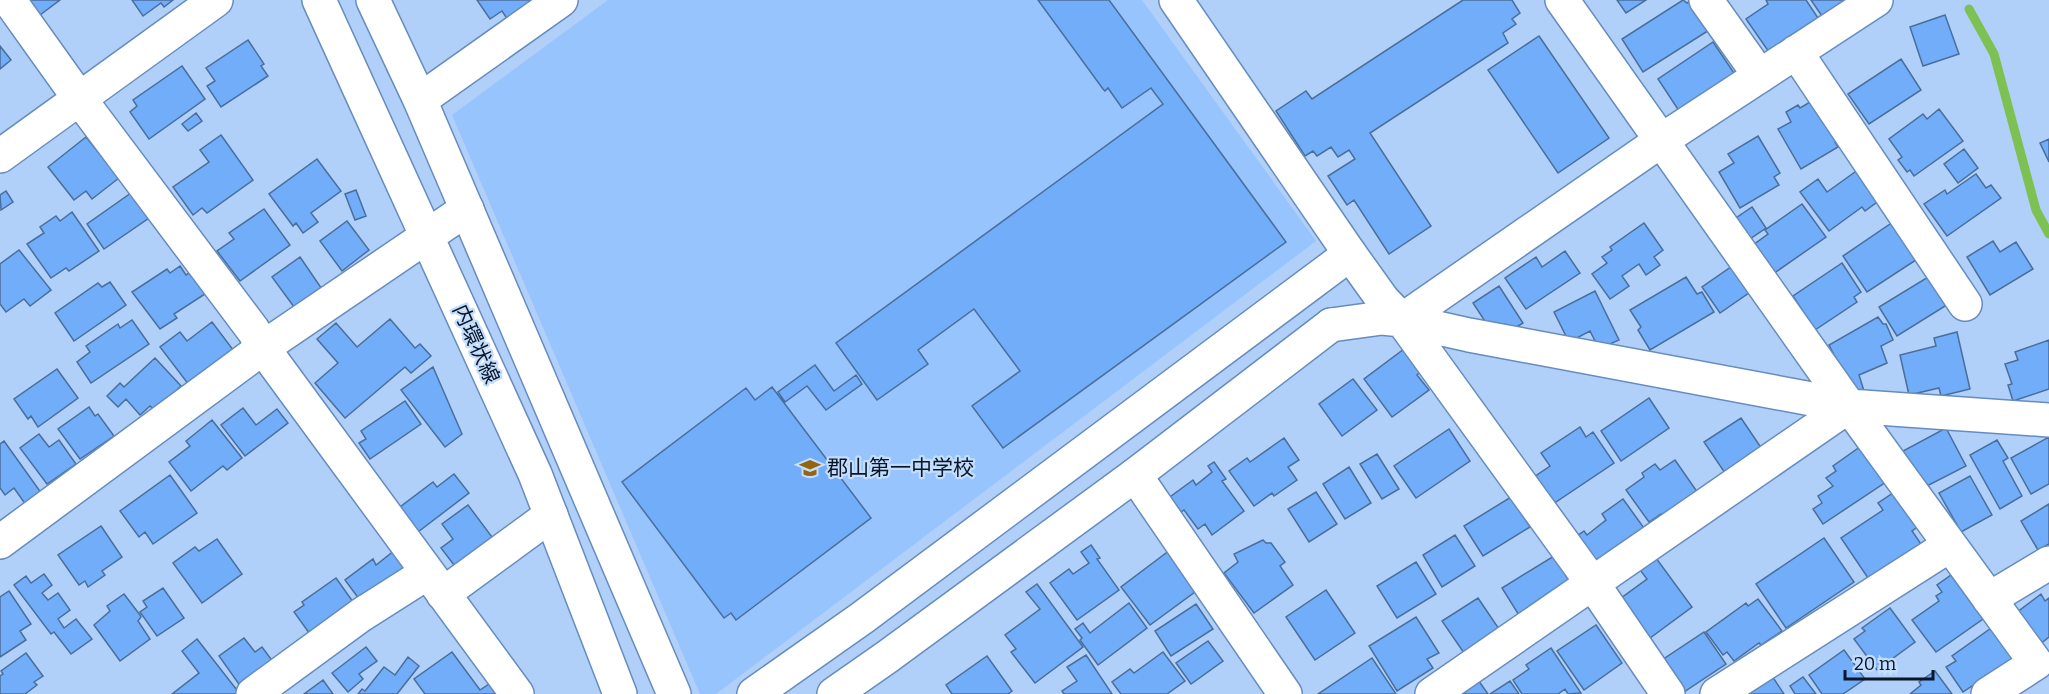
<svg xmlns="http://www.w3.org/2000/svg" width="2049" height="694" viewBox="0 0 2049 694" font-family="Bitter,'Noto Sans JP',serif">
	<style>
		.built { fill: #97c4fd }
		.lines { fill: none; stroke-linecap: round; stroke-linejoin: round }
		.stream { stroke: #7dc153; stroke-width: 9 }
		.building { fill: #71adf9; stroke: #496e9c; stroke-width: 1.5 }
		.street-casing { stroke: #668cbd; stroke-width: 36 }
		.secondary-casing { stroke: #668cbd; stroke-width: 36 }
		.street { stroke: #fff; stroke-width: 33 }
		.secondary { stroke: #fff; stroke-width: 33 }
		.labels { text-anchor: middle; dominant-baseline: central; stroke-width: 4.5; stroke-linejoin: round; paint-order: stroke }
		.street-label { font-size: 21px; fill: #071628; stroke: #c4ddfc }
		.poi-label { font-size: 21px; fill: #071628; stroke: #c4ddfc; text-anchor: start }
	</style>
	<rect width="100%" height="100%" fill="#b0d0fa"/>
	<path class="built" d="M608,0h534l174,241 -600,453h-16l-248,-579z"/>
	<g class="lines">
		<path class="stream" d="M1969,9l25,45 42,156 13,24"/>
	</g>
	<path class="building" d="M29,0h31l-20,15z
		M132,0h41l-9,7 -3,-4 -18,13z
		M477,0h52l4,7 -23,16 -8,-12 -12,8z
		M1038,0h71l177,242 -283,206 -31,-42 48,-35 -46,-62 -56,41 10,14 -51,36 -41,-57 327,-239 -12,-16 -29,20 -14,-20 -3,3 -2,-2z
		M1463,0h49l8,13 -8,6 4,5 -13,9 5,10 -138,90 61,93 -42,28 -35,-54 -7,5 -19,-29 27,-17 -6,-9 -11,7 -7,-10 -14,9 -4,-5 -8,5 -29,-45 30,-20 6,8z
		M1617,0h29l-20,13z
		M1683,0l4,3 3,-2 24,26 -71,45 -21,-33z
		M1766,0h40l14,21 -49,34 -25,-36 22,-15z
		M1811,0h41l-30,16z
		M1945,15l14,39 -36,12 -13,-39z
		M1539,36l70,102 -51,35 -70,-103z
		M248,40l16,24 -3,2 7,10 -47,31 -14,-21 8,-5 -9,-13z
		M1713,42l23,34 -55,38 -23,-35z
		M0,46l11,14 -11,9z
		M1901,59l20,31 -52,34 -21,-30z
		M182,66l23,33 -56,40 -19,-27 7,-6 -4,-6z
		M1817,98l23,41 -5,3 3,5 -37,22 -23,-40 13,-7 -5,-10 12,-7 2,3z
		M1939,109l24,32 -49,35 -4,-6 -3,2 -9,-12 4,-3 -13,-18 34,-25 4,5z
		M196,113l6,8 -14,10 -6,-7z
		M221,135l32,45 -46,33 -5,-5 -9,7 -20,-28 36,-25 -9,-12z
		M1758,136l22,37 -6,4 5,8 -39,23 -21,-36 15,-9 -6,-9z
		M86,137l33,41 -27,21 -6,-8 -12,9 -26,-33z
		M2049,139v23l-9,-19z
		M1964,149l14,19 -20,15 -14,-19z
		M317,159l24,32 -30,22 7,9 -15,11 -7,-10 -3,3 -24,-32z
		M1862,167l22,30 -19,14 -3,-4 -33,24 -29,-39 18,-13 9,13z
		M1976,174l10,14 5,-3 10,13 -54,38 -23,-32 21,-14 2,4z
		M356,190l10,26 -11,4 -10,-26z
		M6,191l7,11 -12,8 -1,-15z
		M131,193l18,25 -45,31 -17,-25z
		M1802,204l24,33 -53,37 -20,-29 15,-11 -3,-4z
		M1752,207l14,21 -19,13 -14,-21z
		M264,209l26,36 -50,36 -23,-30 17,-12 -5,-6z
		M72,212l27,39 -30,20 -3,-3 -15,10 -24,-34 17,-11 -4,-6 16,-11 4,5z
		M347,221l22,29 -27,21 -22,-30z
		M1893,222l29,34 -55,36 -24,-36z
		M1644,223l19,27 -9,7 6,8 -14,10 -7,-11 -17,12 7,10 -19,13 -18,-25 15,-11 -5,-6 10,-7 -2,-3z
		M1993,241l7,11 16,-10 17,27 -43,26 -23,-38z
		M19,250l32,40 -21,16 -6,-7 -18,13 -6,-8v-40z
		M1565,251l15,22 -54,36 -21,-31 31,-21 6,10z
		M300,257l24,35 -27,19 -25,-34z
		M1738,262l18,26 -36,25 -18,-26z
		M1842,263l19,29 -7,5 3,5 -42,28 -22,-34z
		M180,266l6,9 5,-3 14,22 -31,20 3,4 -17,11 -28,-37 35,-23 3,4z
		M1933,274l17,29 -53,33 -18,-29z
		M1686,277l11,17 5,-2 12,20 -64,38 -12,-20 3,-3 -11,-17z
		M110,282l16,23 -52,36 -19,-28 43,-30 4,4z
		M1499,286l24,37 -14,9 -5,-8 -12,8 -19,-29z
		M1595,291l24,49 -20,9 -9,-18 -21,11 -15,-30z
		M1878,317l5,7h3l7,16 -12,6 6,17 -28,12 5,16 -16,-1 -6,-19 -13,-26z
		M390,319l25,29 5,-4 11,12 -20,17 -6,-6 -60,51 -30,-35 23,-20 -21,-24 19,-16 21,24z
		M132,320l17,24 -58,39 -14,-21 13,-10 -4,-6 32,-22 2,4z
		M212,322l22,29 -45,34 -29,-38 20,-15 7,9z
		M1957,332l13,57 -29,7 -2,-8 -30,7 -9,-40 36,-9 -2,-8z
		M2049,340v49l-36,12 -5,-16 4,-1 -7,-20 13,-4 -3,-8z
		M1404,349l17,22 -4,4 12,15 -37,27 -28,-38z
		M155,358l26,28 -26,25 -5,-5 -10,9 -14,-16 -8,8 -11,-11 13,-13 4,4z
		M815,365l19,26 22,-16 6,9 -36,26 -19,-24 -22,16 -7,-10z
		M433,367l29,67 -17,13 -44,-57z
		M57,369l21,29 -40,29 -7,-11 -3,3 -14,-20z
		M1353,379l24,31 -35,26 -23,-32z
		M772,387l99,131 -135,102 -5,-7 -7,5 -102,-136 124,-94 9,12z
		M1649,398l20,30 -48,33 -20,-30z
		M405,401l16,23 -51,35 -11,-16 7,-4 -5,-8z
		M89,407l6,9 3,-2 16,22 -34,23 -22,-30z
		M243,408l13,17 21,-16 11,14 -43,33 -24,-31z
		M1741,418l21,31 -37,24 -21,-31z
		M212,420l30,38 -15,12 -4,-4 -32,25 -22,-29 21,-16 -4,-5z
		M1580,427l6,10 7,-5 21,31 -61,41 -19,-27 16,-11 -9,-13z
		M1946,428l20,38 -43,22 -20,-37z
		M1449,429l21,32 -54,37 -22,-32z
		M39,434l10,13 10,-7 17,24 -29,20 -27,-36z
		M2049,437v47l-18,10 -20,-36z
		M1284,438l15,22 -11,7 9,13 -23,16 -2,-3 -18,13 -25,-35 18,-13 3,4z
		M1997,440l11,18 -5,3 19,35 -22,13 -30,-54z
		M4,441l38,53 -16,11 -12,-17 -9,7 -5,-7v-44z
		M1864,444l25,36 -66,44 -10,-15 9,-6 -4,-7 15,-10 -7,-8 10,-7 -3,-5z
		M1377,454l22,35 -17,10 -22,-35z
		M1675,460l23,33 -35,24 -2,-3 -12,8 -23,-32 18,-13 -2,-4 13,-9 5,6z
		M1214,462l12,17 -4,2 22,30 -32,24 -7,-11 -7,5 -14,-19 -3,2 -11,-15 23,-17 3,5 16,-13 -4,-6z
		M1349,467l22,36 -26,16 -22,-35z
		M454,474l15,19 -51,39 -18,-25 33,-25 4,5z
		M170,475l27,38 -44,31 -8,-12 -6,5 -19,-26z
		M1970,476l22,39 -31,17 -22,-39z
		M1896,491l23,35 -7,5 9,13 -53,34 -27,-40 42,-28 -5,-7z
		M1316,492l21,32 -28,18 -21,-33z
		M1511,497l19,30 -47,29 -19,-30z
		M1623,499l26,36 -51,36 -24,-33 10,-7 3,4 19,-15 -4,-6z
		M2049,504v40l-11,6 -17,-29z
		M468,505l24,32 -38,28 -13,-17 12,-9 -11,-15z
		M101,526l21,31 -20,14 3,4 -17,12 -3,-6 -6,4 -21,-30z
		M1455,535l20,31 -33,21 -19,-32z
		M1824,538l30,44 -68,46 -30,-44z
		M217,539l25,35 -40,29 -29,-40 22,-16 4,4z
		M1263,540l3,3h5l14,19 -5,4 13,19 -39,28 -30,-40 14,-11 -4,-8z
		M1091,545l9,13 -3,1 22,31 -42,30 -27,-37 19,-14 4,5 16,-11 -8,-11z
		M395,550l12,17 -42,40 -20,-27 28,-21 3,6z
		M1170,550l29,39 -49,36 -29,-38z
		M1653,554l39,53 -46,34 -29,-40 30,-22 -10,-13z
		M1554,556l19,31 -51,33 -20,-32z
		M1416,562l20,32 -39,24 -20,-32z
		M44,574l8,11 -10,8 6,7 10,-7 12,17 -12,9 6,9 12,-9 16,20 -21,15 -17,-22 -3,2 -37,-49 12,-9 5,7z
		M1951,575l32,44 -47,33 -24,-32 27,-19 -3,-5 6,-4 -5,-7z
		M336,578l20,28 -44,31 -18,-25 10,-7 -2,-3z
		M1037,584l46,63 -48,36 -24,-31 5,-3 -11,-14 35,-26 -14,-17z
		M163,588l21,30 -27,18 -17,-24 7,-5 -4,-6z
		M1326,590l29,43 -40,27 -29,-43z
		M9,591l22,33 -11,7 6,9 -26,17v-60z
		M124,594l16,21 1,2 -3,4 12,18 -30,22 -26,-36 16,-14 -3,-5z
		M2041,594l4,7 4,-3v39l-10,8 -23,-32z
		M1478,598l21,31 -35,24 -22,-32z
		M1758,599l24,32 -21,14 -2,-2 -25,18 -7,-9 -4,3 -17,-23 40,-29 2,3z
		M1129,603l18,25 -49,37 -18,-25 2,-2 -7,-9 8,-6 7,10z
		M1196,604l17,25 -42,27 -16,-25z
		M1890,608l25,34 -38,28 -23,-31 11,-8 -3,-3z
		M1416,617l23,36 -12,6 6,9 -36,23 -28,-45z
		M1596,625l26,38 -38,27 -27,-39z
		M1994,626l21,31 -52,35 -17,-25 10,-6 -4,-5z
		M1704,632l22,32 -42,28 -22,-32z
		M244,638l11,14 7,-5 12,16 -33,24 -22,-31z
		M197,639l43,55h-68l27,-21 -17,-22z
		M1208,641l15,20 -32,23 -15,-21z
		M366,647l11,14 -18,13 4,5 -15,13 -16,-19z
		M1551,648l30,45 -13,1 -3,-5 -7,5h-36l-9,-14 16,-11 -3,-4z
		M1844,650l21,29 -22,15h-21l-13,-19z
		M452,652l28,38 9,-6 7,10h-71l-11,-15z
		M1163,652l22,29 -18,13h-46l-9,-12 18,-13 4,4z
		M26,653l17,23 -9,6 3,3 -12,9h-25v-18l3,-2 -2,-3z
		M1086,655l26,39h-48l-2,-3 15,-10 -10,-14z
		M987,656l25,35 -4,3h-56l-6,-9z
		M408,657l11,9 -22,28h-39l4,-5 3,2 19,-24 11,8z
		M1372,658l24,36h-78z
		M1935,671l17,23h-42l11,-9 -2,-3z
		M1770,673l14,21h-36l-3,-5z
		M1476,677l12,17h-31z
		M1803,677l13,17h-21l-5,-8z
		M323,680l10,14h-29z
		M1510,681l9,13h-29z"/>
	<g class="lines">
		<g class="street-casing">
			<path id="street" d="M9,0l70,98 174,232 21,33 243,331
				M1176,0l174,254 33,46 19,20 191,264 75,110
				M1562,0l287,406 187,257 -48,31
				M1706,0l54,76
				M1796,52l169,252
				M420,100l141,-100
				M0,156l216,-156
				M1402,320l260,-180 214,-140
				M1331,325l51,-7 20,2 67,15 380,71 200,14
				M1135,475l150,219
				M0,542l264,-195 203,-138
				M443,594l108,-79
				M1989,599l60,-36
				M253,694l108,-79 66,-42
				M1432,694l417,-288
				M1717,694l233,-149"/>
		</g>
		<g class="secondary-casing">
			<path id="secondary" d="M319,0l216,474 85,220
				M373,0l47,100 254,594
				M754,694l108,-76 488,-364
				M834,694l53,-37 248,-182 196,-150"/>
		</g>
		<use href="#street" class="street"/>
		<use href="#secondary" class="secondary"/>
	</g>
	<defs>
		<g id="school-bare" transform="scale(1.62)"><path d="M0-5L7-2L0 1L-7-2ZM-4 1L0 2.5L4 1V4Q0 6-4 4Z" fill="#936513" stroke="#c4ddfc" stroke-width="2.5" paint-order="stroke"/></g>
	</defs>
	<g fill-rule="evenodd">
		<use href="#school-bare" x="810" y="468"/>
	</g>
	<g class="labels">
		<g class="street-label">
			<text transform="translate(476 344) rotate(66)">内環状線</text>
		</g>
		<g class="poi-label">
			<text x="827" y="468">郡山第一中学校</text>
		</g>
	</g>
	<path d="M1845 670v9h88v-9" fill="none" stroke="#071628" stroke-width="3"/>
	<text x="1854" y="670" font-size="18" fill="#071628" stroke="#c4ddfc" stroke-width="4.5" paint-order="stroke">20 m</text>
</svg>
